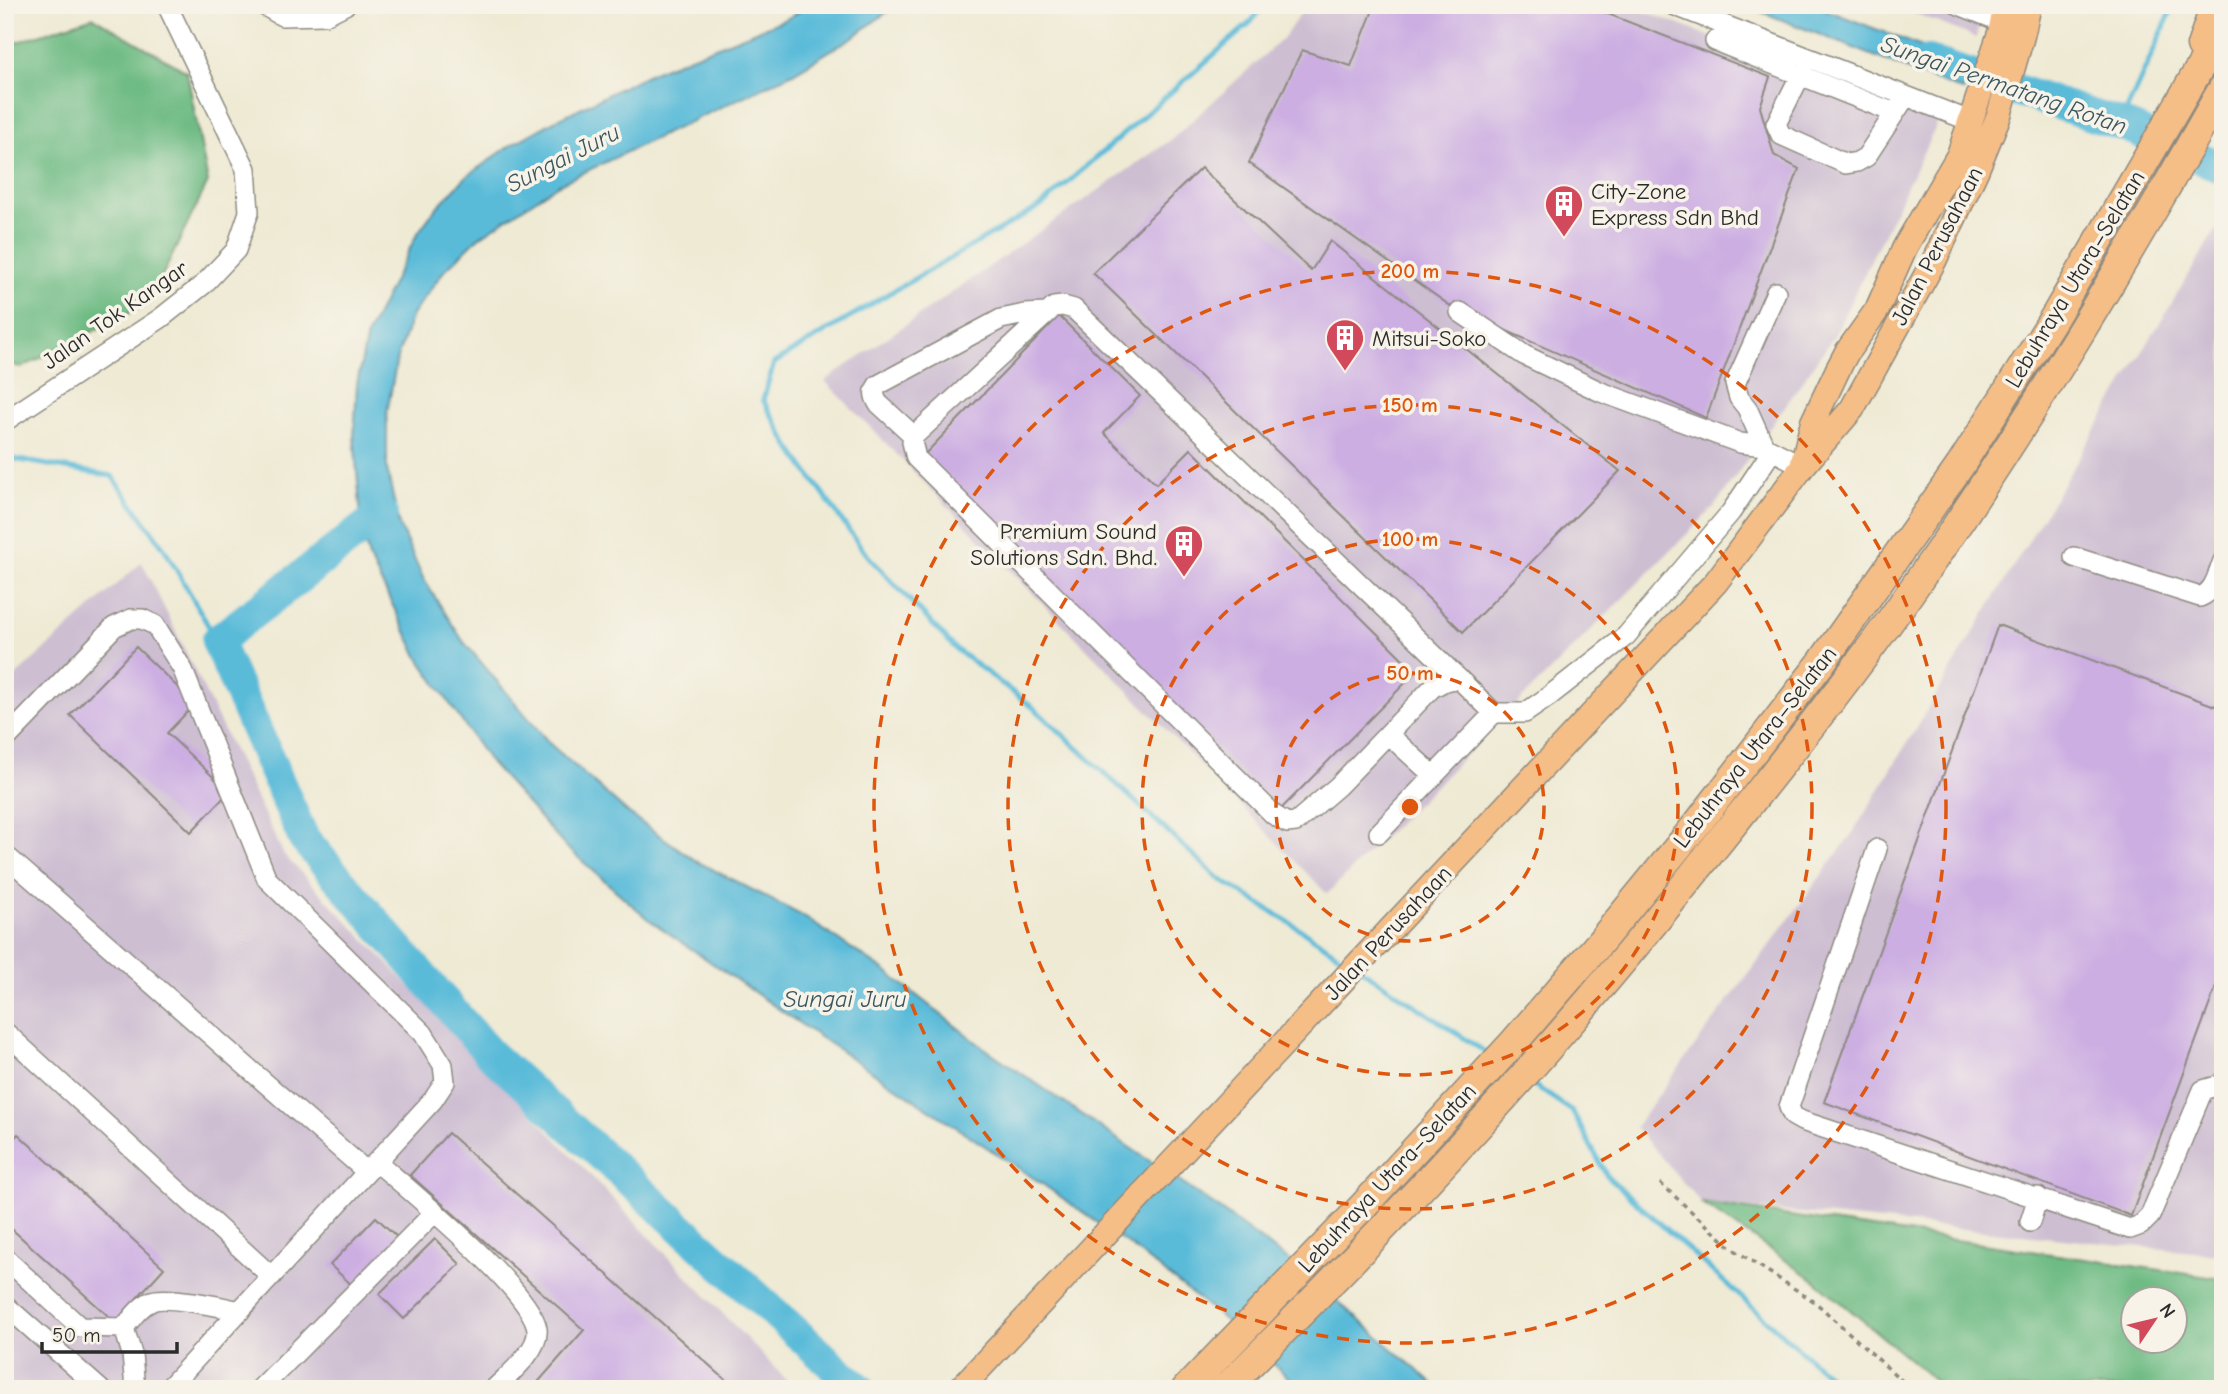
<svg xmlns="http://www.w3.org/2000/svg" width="2228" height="1394" viewBox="0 0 2228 1394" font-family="'Comic Neue',sans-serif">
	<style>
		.industrial { fill: #cdbed2 }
		.forest { fill: #6ebb84; stroke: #4c7358; stroke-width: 2; fill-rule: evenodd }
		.water { fill: #5abbd9; stroke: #427382; stroke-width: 2 }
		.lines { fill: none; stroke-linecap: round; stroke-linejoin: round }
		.stream { stroke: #5abbd9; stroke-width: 5 }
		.river { stroke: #5abbd9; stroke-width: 32 }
		.building { fill: #ccaee2 }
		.minor-casing { stroke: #8d8a80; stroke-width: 22 }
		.major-casing { stroke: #8d8a80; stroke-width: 27 }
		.highway-casing { stroke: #8d8a80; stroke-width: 31 }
		.path { stroke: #8d8a80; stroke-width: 3.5; stroke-dasharray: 5 5; stroke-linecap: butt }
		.minor { stroke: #fff; stroke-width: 19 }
		.major { stroke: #f6be87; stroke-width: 24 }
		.highway { stroke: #f6be87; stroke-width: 28 }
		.ring { fill: none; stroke: #df570e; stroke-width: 3.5; stroke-dasharray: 12 9 }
		.labels { text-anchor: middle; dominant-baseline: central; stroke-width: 7; stroke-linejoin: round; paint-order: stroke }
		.poi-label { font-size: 23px; fill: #2b2b2b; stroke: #f7f3e8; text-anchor: start }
		.street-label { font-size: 23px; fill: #2b2b2b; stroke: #f7f3e8 }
		.water-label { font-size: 24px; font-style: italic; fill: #39565f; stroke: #f7f3e8 }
		.centre { fill: #df570e; stroke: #f7f3e8; stroke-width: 3.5 }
		.ring-label { font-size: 21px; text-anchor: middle; font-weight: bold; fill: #df570e; stroke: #f7f3e8; stroke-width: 7; stroke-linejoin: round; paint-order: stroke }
	</style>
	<rect width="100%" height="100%" fill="#f7f3e8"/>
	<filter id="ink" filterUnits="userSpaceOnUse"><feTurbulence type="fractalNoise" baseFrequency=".0143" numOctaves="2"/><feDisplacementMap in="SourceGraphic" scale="14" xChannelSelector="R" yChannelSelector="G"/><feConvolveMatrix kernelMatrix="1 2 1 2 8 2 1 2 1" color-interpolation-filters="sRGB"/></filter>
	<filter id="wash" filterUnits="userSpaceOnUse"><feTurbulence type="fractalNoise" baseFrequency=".00686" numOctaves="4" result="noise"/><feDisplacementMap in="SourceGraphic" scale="28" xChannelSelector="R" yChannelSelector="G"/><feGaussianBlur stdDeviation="1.57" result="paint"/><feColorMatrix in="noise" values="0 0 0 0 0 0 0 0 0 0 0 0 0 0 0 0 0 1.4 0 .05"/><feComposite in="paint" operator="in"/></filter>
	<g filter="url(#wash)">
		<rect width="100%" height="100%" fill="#efead4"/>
		<path class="industrial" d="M1306,5h321l311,117 -104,214 -120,171 -387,387 -502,-513 347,-242 113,-103z
			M1894,5h87l-4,33z
			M2223,218v1037l-522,-52 -66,-76 219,-296z
			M142,562l142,293 511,534h-790v-704z"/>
		<path class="forest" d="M93,17l94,55 21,110 -59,121 -128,65 -16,-7v-315z
			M1701,1203l522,76v110h-278l-132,-110zM2134,1300h42v42h-42z"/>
		<path class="water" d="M811,5h86l-44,32 -60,36 -236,112 -79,53 -34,33 -32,44 -15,43 -10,55v56l12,56 25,55 39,61 87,103 79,70 69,48 103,53 83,55 96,75 231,158 88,65 140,121h-138l-80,-72 -89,-70 -91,-64 -226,-149 -167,-115 -85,-75 -74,-83 -69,-101 -51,-102 -7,-28 -8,-94 3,-52 10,-49 50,-101 20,-27 30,-31 44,-31 47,-26 95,-47 133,-53z
			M1744,5h70l157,61 -8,25z"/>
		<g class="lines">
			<path class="stream" d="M1264,5l-13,17 -210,184 -158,91 -109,66 -11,37 26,46 76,107 92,97 78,59 183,169 74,46 59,39
				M2120,125l54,-120
				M8,458l104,18 52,72 53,93
				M1362,970l129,86
				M1528,1081l44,30 35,65 236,213"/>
			<path class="river" d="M1928,61l203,67 92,40
				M382,514l-165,127 87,198 184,213 345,314 27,23"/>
		</g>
		<g id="blocks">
			<path class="building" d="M1375,5h210l185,72 -10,30 14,48 25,14 -93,249 -254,-111 -203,-144 53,-113 49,16z
				M1201,168l110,103 19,-30 290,230 -157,161 -370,-359z
				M1059,316l81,80 -36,37 52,51 35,-35 225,223 -136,138 -357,-354z
				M1998,625l225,84v259l-92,248 -307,-114z
				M136,647l59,57 -28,29 62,59 -38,40 -121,-117z
				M448,1133l288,256h-204l52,-59 -174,-155z
				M18,1134l146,134 -49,54 -110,-99v-75z
				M376,1217l22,21 -45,48 -23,-21z
				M435,1239l25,25 -56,55 -25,-25z"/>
		</g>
	</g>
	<g filter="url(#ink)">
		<use href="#blocks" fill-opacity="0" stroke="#8d8a80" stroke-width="2"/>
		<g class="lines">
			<g class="minor-casing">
				<path id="minor" d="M263,5l19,11 43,-1 20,-10
					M1673,5l297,116
					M1959,5l43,17
					M1715,41l180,72
					M1801,74l-25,50 5,11 65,29 11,-2 9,-5 40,-61
					M1460,312l64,43 77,37 139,51 24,3 39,20
					M5,421l156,-103 43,-34 32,-34 13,-38 -3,-43 -79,-164
					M914,436l-36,-33c-4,-7 -5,-11 0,-18l123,-66 24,-5 22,-1
					M1764,446l-17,-38 -8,-10 -4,-14 41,-92
					M2074,557l126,40c15,-6 17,-22 23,-36
					M1458,678l-384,-369 -11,-3 -9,1 -140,129 -2,6 4,16 358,357 13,8 9,-1 42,-36 94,-98 13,-7 13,-3 36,35h31l23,-16 78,-61 105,-124 41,-61
					M1389,735l45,41
					M5,740l109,-113 17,-8h11l13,6 27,43 85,211 156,154 20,32 2,17 -12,18 -265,289
					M1379,833l115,-120
					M1877,849l-88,258 4,9 9,5 328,108 11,-4 9,-9 53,-126 20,-6
					M5,855l362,317
					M5,1032l266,244
					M377,1162c32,28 155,129 160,167 3,21 -29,46 -43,60
					M2030,1222l8,-25
					M5,1258l75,69 44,1
					M5,1305l95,84
					M135,1389l-3,-35 -8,-26c8,-10 16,-22 28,-27 13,-6 71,6 88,10
					M260,1389l175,-177"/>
			</g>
			<g class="major-casing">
				<path id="major" d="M1803,462l10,-40 25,-53 9,-17 30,-42 28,-63 54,-92 41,-122 6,-28
					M960,1389l756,-807 87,-116 49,-57 82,-148 42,-90 23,-56 23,-79 7,-31"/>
			</g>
			<g class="highway-casing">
				<path id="highway" d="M2201,46l14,-41
					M1186,1389l178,-184 150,-163 83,-96 104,-127 121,-157 138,-196 95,-150 168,-288
					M1225,1389c137,-136 271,-276 394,-424 34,-40 66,-81 99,-122 69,-86 138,-172 201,-263 111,-158 209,-324 304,-492"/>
			</g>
			<path class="path" d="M1660,1183l73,66 82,53 96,87"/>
			<use href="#minor" class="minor"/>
			<use href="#major" class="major"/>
			<use href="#highway" class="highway"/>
		</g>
	</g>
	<g class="ring">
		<circle cx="1410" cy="807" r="134"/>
		<circle cx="1410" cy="807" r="268"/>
		<circle cx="1410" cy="807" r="402"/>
		<circle cx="1410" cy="807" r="536"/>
	</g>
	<defs>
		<g id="building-pin" transform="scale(2.0125)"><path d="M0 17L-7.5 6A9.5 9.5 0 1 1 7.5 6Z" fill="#d1495b" stroke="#f7f3e8"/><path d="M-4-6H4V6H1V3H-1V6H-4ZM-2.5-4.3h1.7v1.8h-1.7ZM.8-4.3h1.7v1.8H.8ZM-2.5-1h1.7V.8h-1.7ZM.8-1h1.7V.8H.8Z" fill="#fff"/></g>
	</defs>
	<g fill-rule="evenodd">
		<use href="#building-pin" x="1564" y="204"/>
		<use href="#building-pin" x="1345" y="338"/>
		<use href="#building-pin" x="1184" y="544"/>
	</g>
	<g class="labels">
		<g class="poi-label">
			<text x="1591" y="191">City-Zone<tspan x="1591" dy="26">Express Sdn Bhd</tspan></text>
			<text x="1372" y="338">Mitsui-Soko</text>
			<text x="1157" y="531" text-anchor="end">Premium Sound<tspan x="1157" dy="26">Solutions Sdn. Bhd.</tspan></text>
		</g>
		<g class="street-label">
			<text transform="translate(1937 246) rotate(-63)">Jalan Perusahaan</text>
			<text transform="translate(2075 279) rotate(-59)">Lebuhraya Utara–Selatan</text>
			<text transform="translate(115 315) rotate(-35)">Jalan Tok Kangar</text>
			<text transform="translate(1755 747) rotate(-52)">Lebuhraya Utara–Selatan</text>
			<text transform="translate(1388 933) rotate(-47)">Jalan Perusahaan</text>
			<text transform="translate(1387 1178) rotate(-47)">Lebuhraya Utara–Selatan</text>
		</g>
		<g class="water-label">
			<text transform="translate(2004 85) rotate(19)">Sungai Permatang Rotan</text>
			<text transform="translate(563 158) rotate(-27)">Sungai Juru</text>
			<text x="845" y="999">Sungai Juru</text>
		</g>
	</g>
	<circle cx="1410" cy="807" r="10" class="centre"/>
	<g class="ring-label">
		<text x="1410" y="278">200 m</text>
		<text x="1410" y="412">150 m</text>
		<text x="1410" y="546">100 m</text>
		<text x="1410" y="680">50 m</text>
	</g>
	<rect width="2228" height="1394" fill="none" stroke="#f7f3e8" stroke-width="28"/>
	<g transform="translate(2154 1320) rotate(55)"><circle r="33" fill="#f7f3e8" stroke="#a5a39c" stroke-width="2"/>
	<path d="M0-5L12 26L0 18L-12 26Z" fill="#d1495b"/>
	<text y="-10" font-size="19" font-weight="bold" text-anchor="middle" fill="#2b2b2b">N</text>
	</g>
	<path d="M42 1342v10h135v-10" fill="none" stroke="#2b2b2b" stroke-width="3.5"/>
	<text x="52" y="1342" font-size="21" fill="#2b2b2b" stroke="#f7f3e8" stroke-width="5" paint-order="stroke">50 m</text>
</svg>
